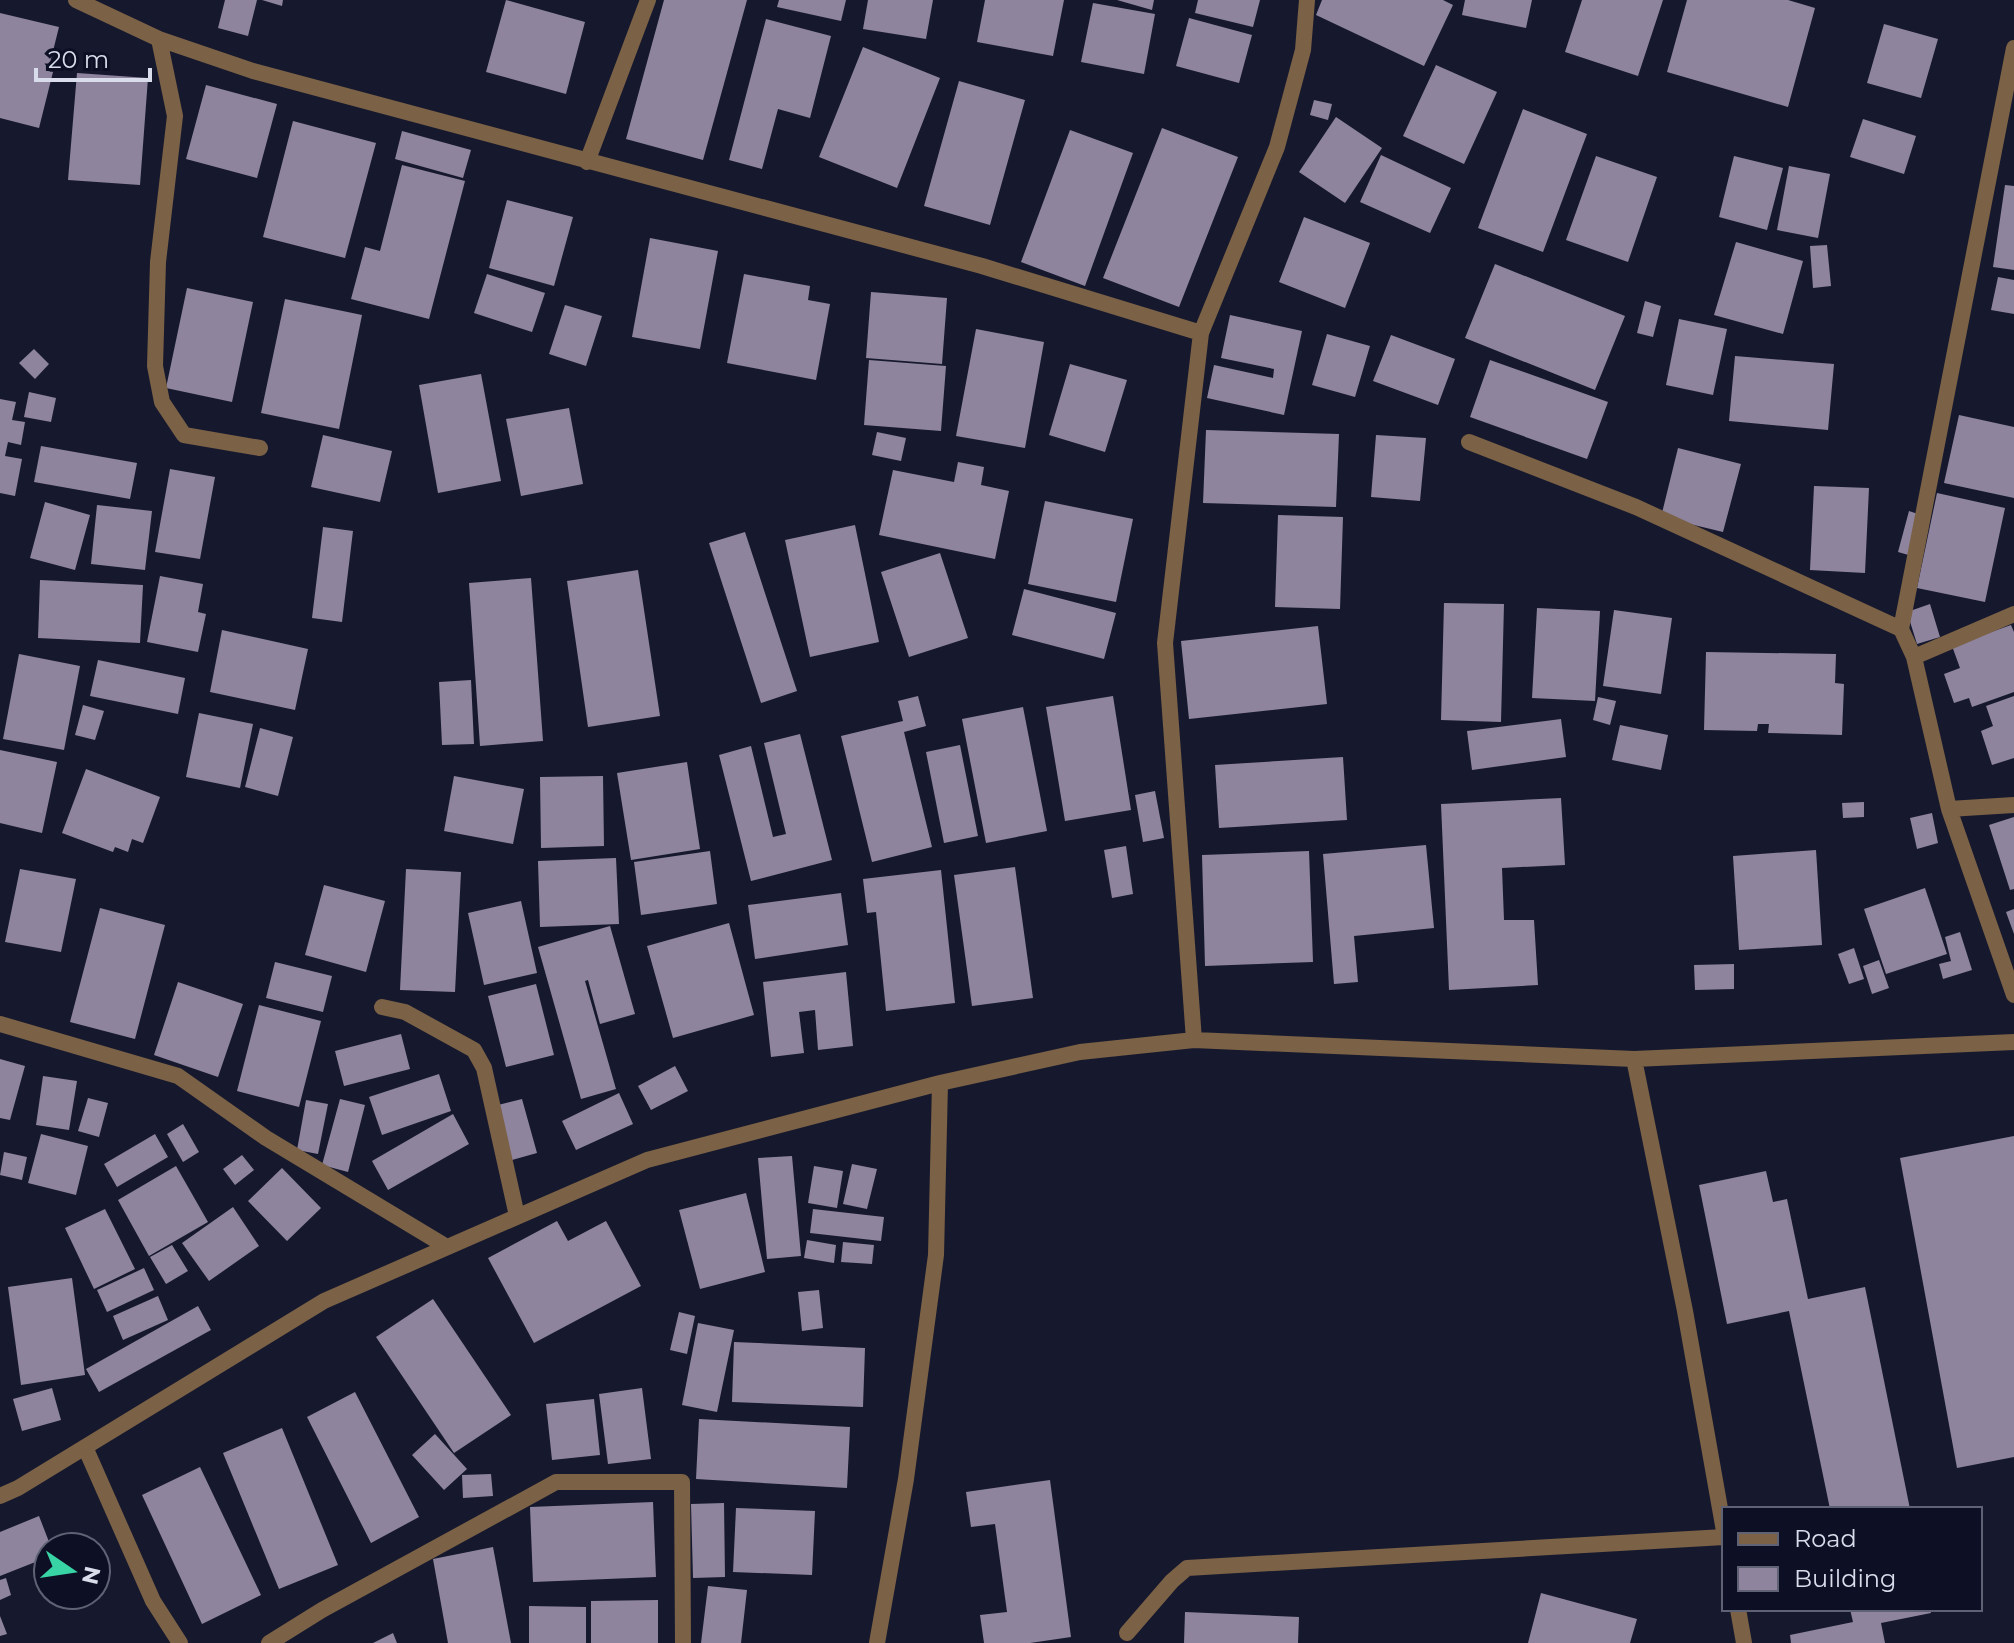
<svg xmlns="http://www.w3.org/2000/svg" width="2014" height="1643" viewBox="0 0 2014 1643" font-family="Montserrat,sans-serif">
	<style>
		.building { fill: #8e849e }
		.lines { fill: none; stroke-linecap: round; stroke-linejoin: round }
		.minor { stroke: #7b6145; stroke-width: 16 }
	</style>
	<rect width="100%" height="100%" fill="#16192e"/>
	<path class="building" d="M225,0h32l-9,36 -30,-8z
		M262,0h21l-1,6z
		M506,0l79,22 -19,72 -80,-22z
		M664,0h83l-44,160 -77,-21z
		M779,0h67l-5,21 -64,-14z
		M868,0h65l-7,39 -63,-10z
		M985,0h79l-11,56 -76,-14z
		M1117,0h37l-2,10z
		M1198,0h62l-7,27 -58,-14z
		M1322,0h121l10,5 -29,61 -108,-51z
		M1465,0h67l-6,28 -64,-13z
		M1582,0h81l-25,76 -73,-24z
		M1687,0h101l27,8 -27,99 -121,-35z
		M1093,3l62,11 -11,60 -63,-12z
		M0,13l59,14 -11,44 5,1 -14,56 -39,-10z
		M1189,18l63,17 -13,48 -63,-17z
		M766,19l65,17 -21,82 -32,-9 -16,60 -33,-9z
		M1884,24l54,15 -17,59 -54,-15z
		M863,47l77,31 -43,110 -78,-31z
		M1436,65l61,27 -33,72 -61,-28z
		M77,73l71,5 -8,107 -72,-5z
		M959,81l66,19 -35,125 -66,-19z
		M206,85l71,19 -20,74 -71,-19z
		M1314,100l18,4 -4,16 -18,-5z
		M1523,109l64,25 -44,118 -65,-24z
		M1336,117l46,31 -37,55 -46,-31z
		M1863,119l53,17 -12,38 -54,-17z
		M293,121l83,22 -31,115 -82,-21z
		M1162,128l76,29 -59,150 -76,-29z
		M1070,130l63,23 -48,133 -64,-24z
		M402,131l69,19 -8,28 -68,-19z
		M1381,155l70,33 -21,45 -70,-31z
		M1596,156l61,21 -29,85 -62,-22z
		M1734,156l49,12 -16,62 -48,-13z
		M402,165l63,16 -36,138 -78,-20 14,-52 15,4z
		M1789,166l41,8 -12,64 -41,-8z
		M2005,185l9,1v84l-21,-3z
		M507,200l66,17 -19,69 -65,-18z
		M1304,217l66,26 -25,65 -66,-26z
		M650,238l68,13 -18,98 -68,-12z
		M1736,242l67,19 -20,73 -69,-19z
		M1827,245l4,41 -18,2 -3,-42z
		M1495,264l130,52 -30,74 -130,-52z
		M487,274l58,19 -13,39 -58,-19z
		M744,274l66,12 -2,14 22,4 -14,76 -89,-17z
		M1998,277l16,3v34l-23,-4z
		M187,288l66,14 -21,100 -66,-14z
		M871,292l76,6 -5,66 -76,-6z
		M285,299l77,16 -23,114 -78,-16z
		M1645,301l16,5 -8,31 -16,-4z
		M565,305l37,11 -16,50 -37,-12z
		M1230,315l72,16 -18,84 -77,-17 7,-33 59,13 1,-9 -53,-11z
		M1679,319l48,10 -14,66 -47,-10z
		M976,329l68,13 -19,106 -69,-12z
		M1327,334l43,12 -15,51 -43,-12z
		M1391,335l64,24 -17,46 -65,-24z
		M34,349l15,15 -14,15 -16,-16z
		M1735,356l99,8 -6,66 -99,-9z
		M869,360l77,6 -5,65 -77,-6z
		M1490,360l118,42 -21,57 -117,-42z
		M1070,364l57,16 -22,72 -56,-17z
		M481,374l20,107 -63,12 -19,-108z
		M29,392l27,6 -5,24 -27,-5z
		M0,399l16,3 -4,18 13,2 -4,23 -13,-3 -3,14 17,3 -7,37 -15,-3z
		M569,408l14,76 -62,12 -15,-77z
		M1959,415l55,12v71l-70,-15z
		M1206,430l133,4 -3,73 -133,-4z
		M877,432l29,6 -5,23 -29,-6z
		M323,435l69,16 -12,51 -69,-15z
		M1376,435l50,3 -6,63 -49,-4z
		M41,446l96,17 -7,36 -96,-17z
		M1678,448l63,16 -18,68 -62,-15z
		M958,462l26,5 -3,18 28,6 -14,68 -116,-24 14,-65 61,12z
		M170,469l45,8 -15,82 -45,-7z
		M1814,486l55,2 -4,85 -55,-3z
		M1937,493l68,15 -20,94 -68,-14z
		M1045,501l88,18 -17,83 -88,-18z
		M45,502l45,13 -15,55 -45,-12z
		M97,505l55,6 -7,59 -54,-6z
		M1909,511l15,5 -12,40 -14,-4z
		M1278,515l65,2 -3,92 -65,-2z
		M855,525l24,117 -69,15 -25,-117z
		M323,527l30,4 -11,91 -30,-4z
		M745,532l52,159 -36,12 -52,-160z
		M940,553l28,85 -59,19 -28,-85z
		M638,570l22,146 -72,11 -21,-146z
		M160,576l43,8 -5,28 8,2 -8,38 -51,-10z
		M531,578l12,163 -63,5 -11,-163z
		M40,580l103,5 -3,58 -102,-5z
		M1024,589l92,24 -12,46 -92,-24z
		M1444,603l60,1 -3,118 -60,-2z
		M1930,604l10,33 -23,7 -10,-32z
		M1537,608l63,3 -5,90 -63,-3z
		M1614,610l58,8 -11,76 -58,-8z
		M2011,625l3,7v60l-42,15 -3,-9 -15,5 -10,-29 16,-6 -8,-22z
		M1318,626l9,78 -138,15 -8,-78z
		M222,630l86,19 -13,61 -85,-18z
		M1706,652l130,2 -1,29 9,1 -2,51 -74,-2 1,-9h-11l-1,7 -53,-1z
		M19,654l61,12 -16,84 -61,-11z
		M98,660l87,18 -7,36 -88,-18z
		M471,680l3,64 -32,1 -3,-63z
		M918,696l8,30 -22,6 28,115 -60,15 -31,-126 62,-15 -5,-20z
		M1113,696l18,114 -66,11 -19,-114z
		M2014,696v62l-22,7 -11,-34 12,-5 -7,-20z
		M1598,697l18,4 -6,24 -17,-5z
		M83,705l21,6 -9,29 -20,-5z
		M1023,707l24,124 -61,12 -24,-124z
		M199,713l54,11 -13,64 -54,-11z
		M1561,719l5,38 -94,13 -5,-39z
		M1620,725l48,10 -7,35 -49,-10z
		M260,728l33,9 -15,59 -33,-9z
		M800,734l32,126 -81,21 -32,-126 32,-9 22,91 13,-3 -22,-91z
		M960,745l18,91 -34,7 -18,-91z
		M0,750l57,12 -15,71 -42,-10z
		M1343,757l4,63 -128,8 -4,-63z
		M687,762l13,87 -69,11 -14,-87z
		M86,769l74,28 -17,46 -11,-4 -4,13 -13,-5 -2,5 -51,-19z
		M454,776l70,13 -11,55 -69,-13z
		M603,776l1,70 -63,2 -1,-71z
		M1155,791l9,47 -21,4 -8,-47z
		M1561,798l4,67 -63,3 2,52h30l4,65 -89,5 -8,-186z
		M1864,802v15l-21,1 -1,-15z
		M1932,813l6,30 -21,6 -7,-31z
		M2014,817v72l-4,1 -21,-65z
		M1426,845l8,83 -80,8 4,46 -24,2 -11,-130z
		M1126,846l7,48 -21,4 -8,-48z
		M1816,850l6,95 -83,5 -6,-94z
		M710,851l7,53 -76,11 -7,-53z
		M1309,851l4,111 -108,4 -3,-111z
		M616,858l3,66 -79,3 -2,-66z
		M1015,867l18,131 -61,8 -18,-131z
		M20,869l56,10 -15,73 -56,-10z
		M406,869l55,3 -6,120 -55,-2z
		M941,870l14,133 -69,8 -10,-99 -9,1 -4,-34z
		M324,885l61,16 -19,71 -61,-17z
		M1925,888l22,66 -61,20 -22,-65z
		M841,893l7,52 -93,14 -7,-54z
		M521,901l16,72 -53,12 -16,-72z
		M100,908l65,17 -30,114 -65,-17z
		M2014,909v25l-8,-22z
		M729,923l25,92 -81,23 -26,-92z
		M610,926l25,88 -35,10 -12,-44 -3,1 31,108 -35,10 -43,-152z
		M1960,932l12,38 -29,9 -4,-15 12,-3 -6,-24z
		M1854,948l10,31 -15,5 -11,-30z
		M1879,960l10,28 -17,6 -9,-28z
		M275,962l57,14 -9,36 -57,-14z
		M1734,964v25l-39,1 -1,-25z
		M846,972l7,74 -35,4 -3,-40 -16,2 5,41 -33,4 -8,-75z
		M178,982l65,22 -25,73 -64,-22z
		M536,984l18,71 -48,12 -18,-71z
		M259,1005l62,16 -22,86 -62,-16z
		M401,1034l9,35 -66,17 -9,-35z
		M0,1059l25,7 -15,54 -10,-2z
		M675,1066l13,25 -37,19 -13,-24z
		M439,1074l12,37 -69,24 -13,-38z
		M43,1076l34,5 -8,49 -33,-5z
		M619,1093l14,31 -57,26 -14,-29z
		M88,1098l20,5 -9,34 -21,-6z
		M340,1099l25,6 -17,67 -26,-7z
		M522,1099l15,54 -25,7 -14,-55z
		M306,1100l22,4 -10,50 -21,-4z
		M453,1114l16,30 -81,46 -16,-29z
		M183,1124l16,28 -16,10 -16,-28z
		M41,1134l47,12 -12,49 -48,-12z
		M155,1134l13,23 -51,30 -13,-23z
		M2014,1136v321l-57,11 -57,-310z
		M4,1152l23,5 -5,23 -22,-5z
		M242,1155l12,15 -19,15 -12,-16z
		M792,1156l9,100 -34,3 -9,-101z
		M852,1164l25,5 -10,40 -24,-5z
		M176,1166l32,56 -59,34 -31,-56z
		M814,1166l29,5 -6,37 -29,-5z
		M282,1168l39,40 -34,33 -39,-40z
		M1766,1171l7,31 14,-3 21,100 57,-12 45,222h-80l-41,-198 -62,13 -28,-139z
		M746,1193l19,79 -65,17 -21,-79z
		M233,1207l26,39 -50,35 -27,-38z
		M105,1209l30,60 -41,20 -29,-61z
		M813,1209l71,8 -3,24 -71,-8z
		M557,1221l11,20 38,-20 35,65 -107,57 -46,-85z
		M807,1240l29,5 -2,18 -30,-5z
		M843,1242l31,3 -2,19 -31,-2z
		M172,1245l16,26 -22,13 -16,-27z
		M144,1268l10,22 -47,22 -10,-22z
		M72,1278l13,97 -64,10 -13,-98z
		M819,1290l4,38 -21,3 -4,-39z
		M158,1296l10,24 -45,20 -10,-24z
		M433,1299l78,116 -57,38 -78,-116z
		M198,1306l13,24 -112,62 -13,-23z
		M679,1312l16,4 -8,38 -17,-4z
		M698,1323l36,7 -17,82 -35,-7z
		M734,1342l131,6 -2,59 -131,-5z
		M52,1388l9,32 -39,11 -9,-32z
		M642,1388l9,71 -43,5 -9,-70z
		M355,1392l64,125 -48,26 -64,-126z
		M594,1399l6,56 -48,5 -6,-56z
		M699,1419l151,8 -3,61 -151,-9z
		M282,1428l56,137 -59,24 -56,-136z
		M435,1434l32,35 -23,21 -32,-35z
		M200,1467l61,128 -59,29 -60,-129z
		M491,1474l2,22 -30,2 -1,-23z
		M1050,1480l21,157 -41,6h-46l-4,-28 27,-3 -12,-88 -24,3 -5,-35z
		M653,1502l3,75 -123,5 -3,-75z
		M724,1503l1,74 -32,1 -2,-74z
		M736,1508l79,3 -3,64 -79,-3z
		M39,1516l12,31h-3v10l-48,19v-44z
		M493,1547l18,96h-63l-15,-84z
		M6,1578l5,17 -11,5v-20z
		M708,1586l39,4 -6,53h-40z
		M1541,1593l96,26 -7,24h-102z
		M658,1600v43h-67v-42z
		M529,1606l57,1v36h-57z
		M1850,1609h80l1,4 -50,10 4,20h-94l-1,-8 63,-13z
		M1185,1612l114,5 -1,26h-114z
		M0,1616l7,18 -7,2z
		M393,1633l4,10h-24z"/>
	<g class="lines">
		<path class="minor" d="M76,0l83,39 94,32 729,195 219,67
			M159,39l16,77 -17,146 -3,104 7,36 22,33 76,13
			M2014,48l-113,581 13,28 35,152 65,186
			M587,162l61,-162
			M1469,442l167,65 265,122
			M1914,657l100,-43
			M1949,809l65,-4
			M382,1007l23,5 69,38 10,18 33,148
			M0,1024l178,52 88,62 181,109
			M1194,1040l-29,-397 36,-310 76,-186 26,-97 4,-50
			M1634,1059l51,252 39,220
			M85,1447l68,154 27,42
			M0,1496l18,-8 306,-187 323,-141 293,-77 140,-31 114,-12 440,19 380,-17
			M1738,1609l6,34
			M1127,1633l45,-52 15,-13 537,-31
			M269,1643l53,-33 234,-128h126l1,161
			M877,1643l29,-164 30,-224 4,-172"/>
	</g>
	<rect x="1722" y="1507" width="260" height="104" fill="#0d1024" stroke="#5f6274" stroke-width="2"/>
	<rect x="1738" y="1533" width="40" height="12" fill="#7b6145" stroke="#5f6274" stroke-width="2"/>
	<text x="1794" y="1547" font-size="24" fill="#d9ddeb">Road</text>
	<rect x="1738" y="1567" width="40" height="24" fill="#8e849e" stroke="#5f6274" stroke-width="2"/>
	<text x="1794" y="1587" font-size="24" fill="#d9ddeb">Building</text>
	<g transform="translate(72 1571) rotate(103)"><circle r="38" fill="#0d1024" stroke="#5f6274" stroke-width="2"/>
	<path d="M0-6L14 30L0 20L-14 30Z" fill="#38d4a6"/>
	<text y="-12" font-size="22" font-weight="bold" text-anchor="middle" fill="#d9ddeb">N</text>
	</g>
	<path d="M36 68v12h114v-12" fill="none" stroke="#d9ddeb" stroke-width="4"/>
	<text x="48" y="68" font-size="24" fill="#d9ddeb" stroke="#0d1024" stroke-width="6" paint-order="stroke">20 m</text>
</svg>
